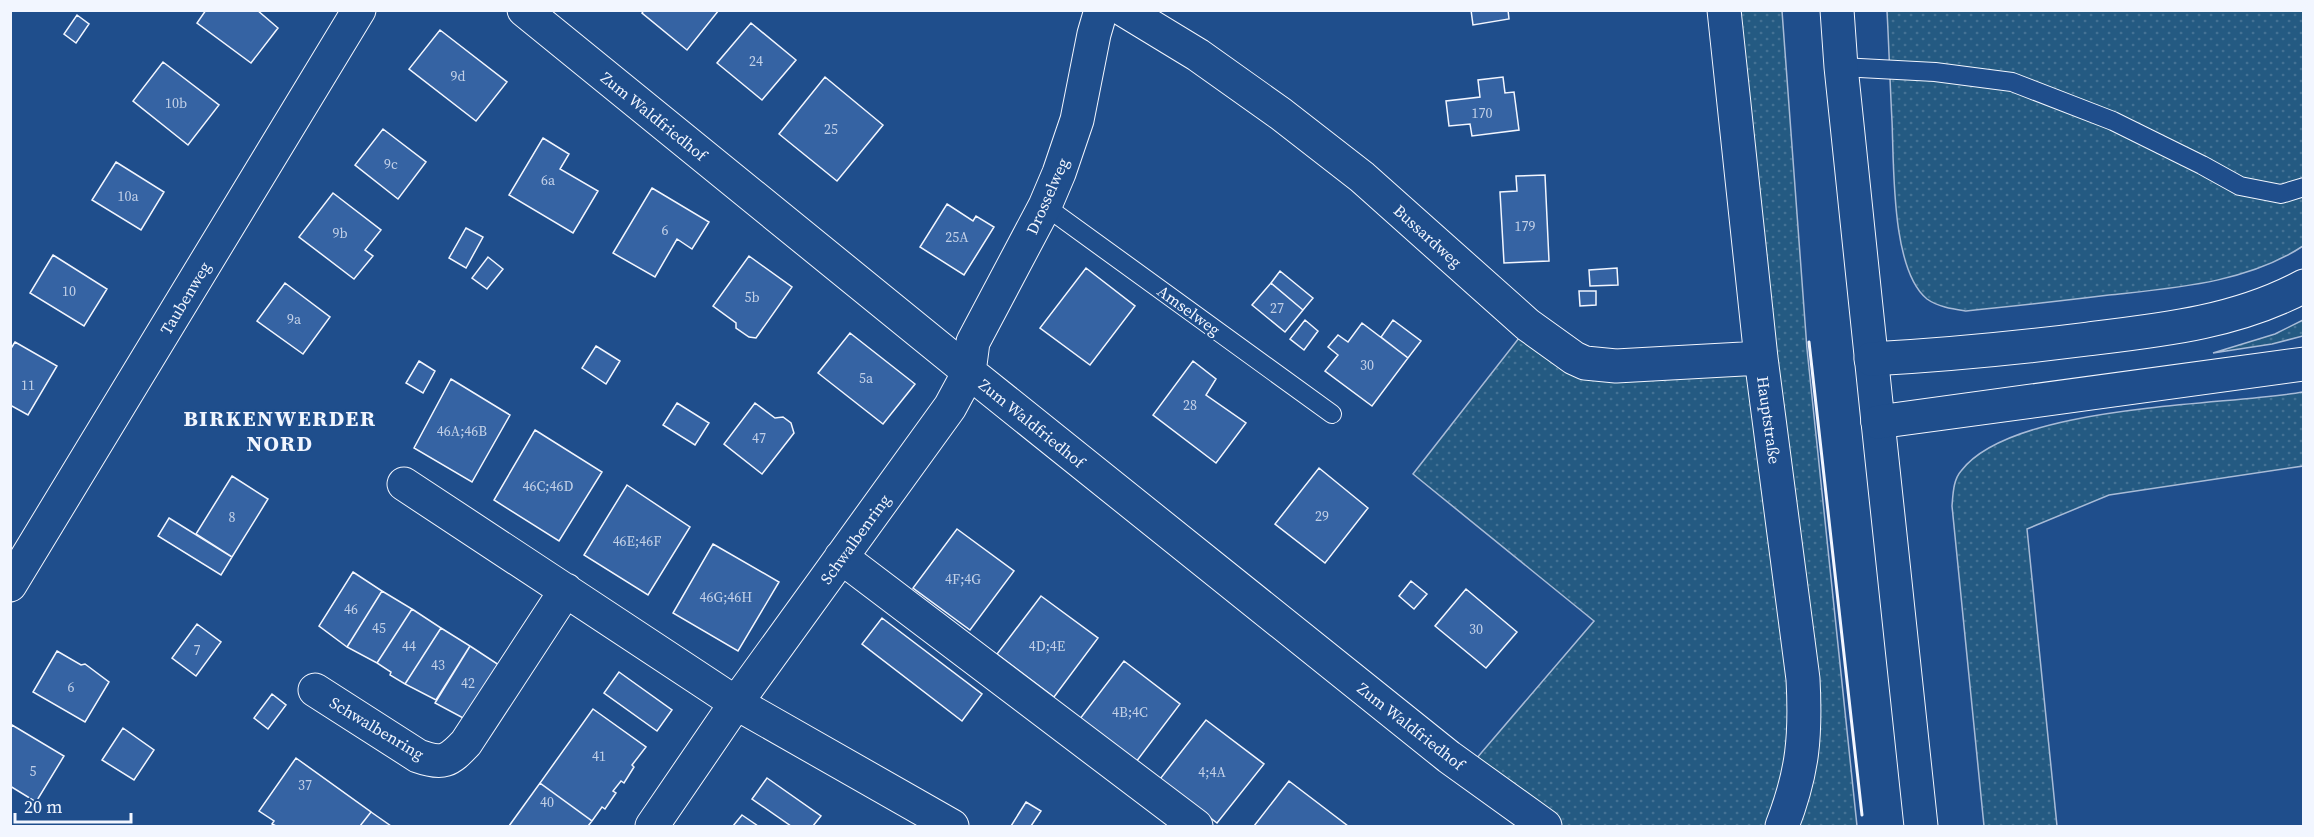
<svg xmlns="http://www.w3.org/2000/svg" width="2314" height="837" viewBox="0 0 2314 837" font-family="'Source Serif 4',serif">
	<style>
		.green { fill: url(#green-dots); stroke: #a8bbd7; stroke-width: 1.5 }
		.building { fill: #3563a3; stroke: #f2f6ff; stroke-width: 1.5 }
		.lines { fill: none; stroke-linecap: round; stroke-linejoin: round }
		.service-casing { stroke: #f2f6ff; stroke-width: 20 }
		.minor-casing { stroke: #f2f6ff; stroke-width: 35 }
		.secondary-casing { stroke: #f2f6ff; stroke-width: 35 }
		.primary-casing { stroke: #f2f6ff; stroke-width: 35 }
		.motorway-casing { stroke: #f2f6ff; stroke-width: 35 }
		.service { stroke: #1f4e8c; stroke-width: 18 }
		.minor { stroke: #1f4e8c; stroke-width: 33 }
		.secondary { stroke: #1f4e8c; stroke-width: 33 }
		.primary { stroke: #1f4e8c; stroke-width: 33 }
		.motorway { stroke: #1f4e8c; stroke-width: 33 }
		.wall { stroke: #f2f6ff; stroke-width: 3 }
		.labels { text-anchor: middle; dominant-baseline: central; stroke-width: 4.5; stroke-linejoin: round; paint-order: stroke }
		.number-label { font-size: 14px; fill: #c3d1e8 }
		.street-label { font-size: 16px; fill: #f2f6ff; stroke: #1f4e8c }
		.district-label { font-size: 22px; font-weight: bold; letter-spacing: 1.5px; fill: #f2f6ff; stroke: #1f4e8c }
	</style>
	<defs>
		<pattern id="green-dots" width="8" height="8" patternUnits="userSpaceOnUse" patternTransform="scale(1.5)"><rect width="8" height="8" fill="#245a82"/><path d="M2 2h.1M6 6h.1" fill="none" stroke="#447295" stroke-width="1.8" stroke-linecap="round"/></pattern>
	</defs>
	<rect width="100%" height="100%" fill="#1f4e8c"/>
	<path class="green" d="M1729,11h53l25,338 50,477h-69l13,-35z
		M1887,11h416v235c-56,37 -129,42 -194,49 -48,6 -95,11 -143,16 -13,-2 -28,-4 -39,-12 -36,-29 -33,-134 -35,-178 -2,-37 -3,-74 -5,-110z
		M2303,320v16l-31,8 -59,9 62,-19z
		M1526,329l35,27 196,6 41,317 -21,147h-221l-86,-60 124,-145 -181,-147z
		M2303,392v74l-194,29 -82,34 30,297h-73l-32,-320c1,-11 1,-26 9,-35 51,-67 261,-65 342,-79z"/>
	<path class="building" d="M206,10h51l21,18 -27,35 -54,-40z
		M644,10h75l-32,40 -45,-37z
		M1471,10h37l1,9 -36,6z
		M77,15l12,9 -13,19 -12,-9z
		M751,23l45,37 -34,40 -45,-37z
		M440,30l67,52 -31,39 -67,-52z
		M163,62l56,43 -31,40 -55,-44z
		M825,77l58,48 -46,56 -58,-47z
		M1503,77l2,16 9,-1 5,38 -47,6 -2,-12 -21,2 -3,-25 34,-4 -2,-17z
		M383,129l43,33 -28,37 -43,-34z
		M543,138l26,16 -9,15 38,22 -25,42 -64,-38z
		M116,162l48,30 -23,38 -49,-30z
		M1545,175l4,86 -45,2 -4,-71 17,-1 -1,-15z
		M652,188l57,34 -17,27 -15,-10 -22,38 -42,-24z
		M333,193l48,37 -16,20 8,6 -19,23 -55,-42z
		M947,204l26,17 3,-5 18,11 -30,48 -44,-28z
		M466,228l17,9 -17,31 -17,-10z
		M53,255l54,34 -23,37 -54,-33z
		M749,256l43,31 -36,51 -7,-1 -13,-9v-5l-23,-17z
		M488,257l15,12 -16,20 -15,-11z
		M1086,268l49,38 -45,59 -50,-37z
		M1617,268l1,17 -28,1 -1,-16z
		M1280,271l33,27 -10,12 -32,-27z
		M285,283l45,34 -27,37 -46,-33z
		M1271,283l32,27 -18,22 -33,-27z
		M1579,291h17v14l-16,1z
		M1305,320l13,11 -14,19 -14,-11z
		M1393,320l28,21 -13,17 -27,-21z
		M1362,323l46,35 -36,48 -47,-35 13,-16 -10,-8 10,-12 10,7z
		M850,333l65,51 -32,40 -65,-51z
		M15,342l42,24 -29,49 -18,-10v-55z
		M596,346l24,15 -14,23 -24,-16z
		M419,361l16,10 -12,22 -17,-10z
		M1193,361l23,18 -10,16 40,28 -30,40 -63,-48z
		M451,379l59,36 -38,67 -58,-34z
		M677,403l32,20 -14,22 -32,-20z
		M755,403l20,15 8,-1 8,6 3,10 -32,41 -38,-30z
		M535,430l67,42 -43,69 -65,-41z
		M1319,468l49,40 -43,55 -50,-39z
		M232,476l36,23 -36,58 -36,-23z
		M627,485l63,42 -42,68 -64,-40z
		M169,518l63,39 -11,18 -63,-39z
		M957,529l57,42 -44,59 -57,-42z
		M713,544l66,38 -41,69 -65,-38z
		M353,572l29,19 -35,56 -28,-21z
		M1411,581l16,13 -13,15 -15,-13z
		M1466,589l51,43 -31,36 -51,-42z
		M382,591l30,18 -35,54 -30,-16z
		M1041,596l57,42 -44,59 -57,-43z
		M412,609l29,19 -36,56 -15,-9 1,-3 -14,-9z
		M882,618l100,76 -20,27 -100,-77z
		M197,624l24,18 -25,34 -24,-18z
		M441,628l29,18 -34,54 -31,-16z
		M470,646l29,19 -34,54 -30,-16z
		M57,651l24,14 4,-1 24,18 -24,40 -52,-30z
		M1124,661l56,43 -44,58 -57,-42z
		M619,672l53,38 -15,21 -53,-38z
		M272,694l14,11 -18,24 -14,-11z
		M593,709l53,38 -14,18 2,2 -10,16 -3,-2 -8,10 3,2 -11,16 -3,-2 -10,14 -52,-38z
		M1206,720l58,44 -47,59 -57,-44z
		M12,725l52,31 -28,46 -26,-16v-58z
		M123,728l31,22 -20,30 -32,-20z
		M296,758l75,54 -11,14h-84l-4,-2 2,-3 -15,-10z
		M767,778l54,38 -8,10h-22l-39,-27z
		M1289,781l59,45h-94z
		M540,783l52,38 -4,5h-79z
		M1026,802l15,9 -10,15h-20z
		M371,812l20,14h-31z
		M742,815l16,11h-25z"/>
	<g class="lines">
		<g class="service-casing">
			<path id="service" d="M1841,67l94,5 77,10 101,39 89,44 38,21 41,8 23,-7
				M1045,206l287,208"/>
		</g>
		<g class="minor-casing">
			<path id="minor" d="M524,10l445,362 480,385 96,69
				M1124,10l74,45 83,59 81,63 166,148 46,33 11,5 31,3 145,-8
				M1724,10l37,348 42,321c3,57 0,93 -21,147
				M404,484l332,219 216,123
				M841,557l355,269
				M10,585l349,-575
				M315,690l103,66c25,9 31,5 48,-13l100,-153
				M652,826l84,-123 214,-296 19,-35 4,-30 72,-136 14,-33 18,-53 17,-86 7,-24"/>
		</g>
		<g class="secondary-casing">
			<path id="secondary" d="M1878,422l43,404"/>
		</g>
		<g class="primary-casing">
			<path id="primary" d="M1837,10l4,57 37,355"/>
		</g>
		<g class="motorway-casing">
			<path id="motorway" d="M1871,359c73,-4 145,-11 217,-20 75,-9 149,-17 216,-53
				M1878,422l426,-58"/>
		</g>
		<use href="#service" class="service"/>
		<use href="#minor" class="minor"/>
		<use href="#secondary" class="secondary"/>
		<use href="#primary" class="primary"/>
		<use href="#motorway" class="motorway"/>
		<path class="wall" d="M1809,342l53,473"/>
	</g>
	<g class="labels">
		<g class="number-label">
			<text x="756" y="61">24</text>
			<text x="458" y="76">9d</text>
			<text x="176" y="103">10b</text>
			<text x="1482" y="113">170</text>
			<text x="831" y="129">25</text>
			<text x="391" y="164">9c</text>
			<text x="548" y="180">6a</text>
			<text x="128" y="196">10a</text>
			<text x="1525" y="226">179</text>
			<text x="665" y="230">6</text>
			<text x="340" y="233">9b</text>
			<text x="957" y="237">25A</text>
			<text x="69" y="291">10</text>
			<text x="752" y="297">5b</text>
			<text x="1277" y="308">27</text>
			<text x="294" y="319">9a</text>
			<text x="1367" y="365">30</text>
			<text x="866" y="378">5a</text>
			<text x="28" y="385">11</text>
			<text x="1190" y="405">28</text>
			<text x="462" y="431">46A;46B</text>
			<text x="759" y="438">47</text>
			<text x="548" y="486">46C;46D</text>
			<text x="1322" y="516">29</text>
			<text x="232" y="517">8</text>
			<text x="637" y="541">46E;46F</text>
			<text x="963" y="579">4F;4G</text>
			<text x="726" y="597">46G;46H</text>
			<text x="351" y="609">46</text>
			<text x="379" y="628">45</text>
			<text x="1476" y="629">30</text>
			<text x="409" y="646">44</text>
			<text x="1047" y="646">4D;4E</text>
			<text x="197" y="650">7</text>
			<text x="438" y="665">43</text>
			<text x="468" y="683">42</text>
			<text x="71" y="687">6</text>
			<text x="1130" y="712">4B;4C</text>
			<text x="599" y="756">41</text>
			<text x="33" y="771">5</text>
			<text x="1212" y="772">4;4A</text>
			<text x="305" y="785">37</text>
			<text x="547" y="802">40</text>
		</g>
		<g class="street-label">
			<text transform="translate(654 116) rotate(39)">Zum Waldfriedhof</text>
			<text transform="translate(1047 196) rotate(-66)">Drosselweg</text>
			<text transform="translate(1428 236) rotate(42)">Bussardweg</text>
			<text transform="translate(185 298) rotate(-59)">Taubenweg</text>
			<text transform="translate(1189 310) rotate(36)">Amselweg</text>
			<text transform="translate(1769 420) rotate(82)">Hauptstraße</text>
			<text transform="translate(1032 423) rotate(39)">Zum Waldfriedhof</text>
			<text transform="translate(855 539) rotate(-54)">Schwalbenring</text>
			<text transform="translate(1411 726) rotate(38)">Zum Waldfriedhof</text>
			<text transform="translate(377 728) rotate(31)">Schwalbenring</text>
		</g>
		<g class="district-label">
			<text x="280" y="418">BIRKENWERDER<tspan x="280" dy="25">NORD</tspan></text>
		</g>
	</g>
	<rect width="2314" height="837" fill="none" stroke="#f2f6ff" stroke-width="24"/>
	<path d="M15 813v9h116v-9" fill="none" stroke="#f2f6ff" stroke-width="3"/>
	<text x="24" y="813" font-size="18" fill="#f2f6ff" stroke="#1f4e8c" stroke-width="4.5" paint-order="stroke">20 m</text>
</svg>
